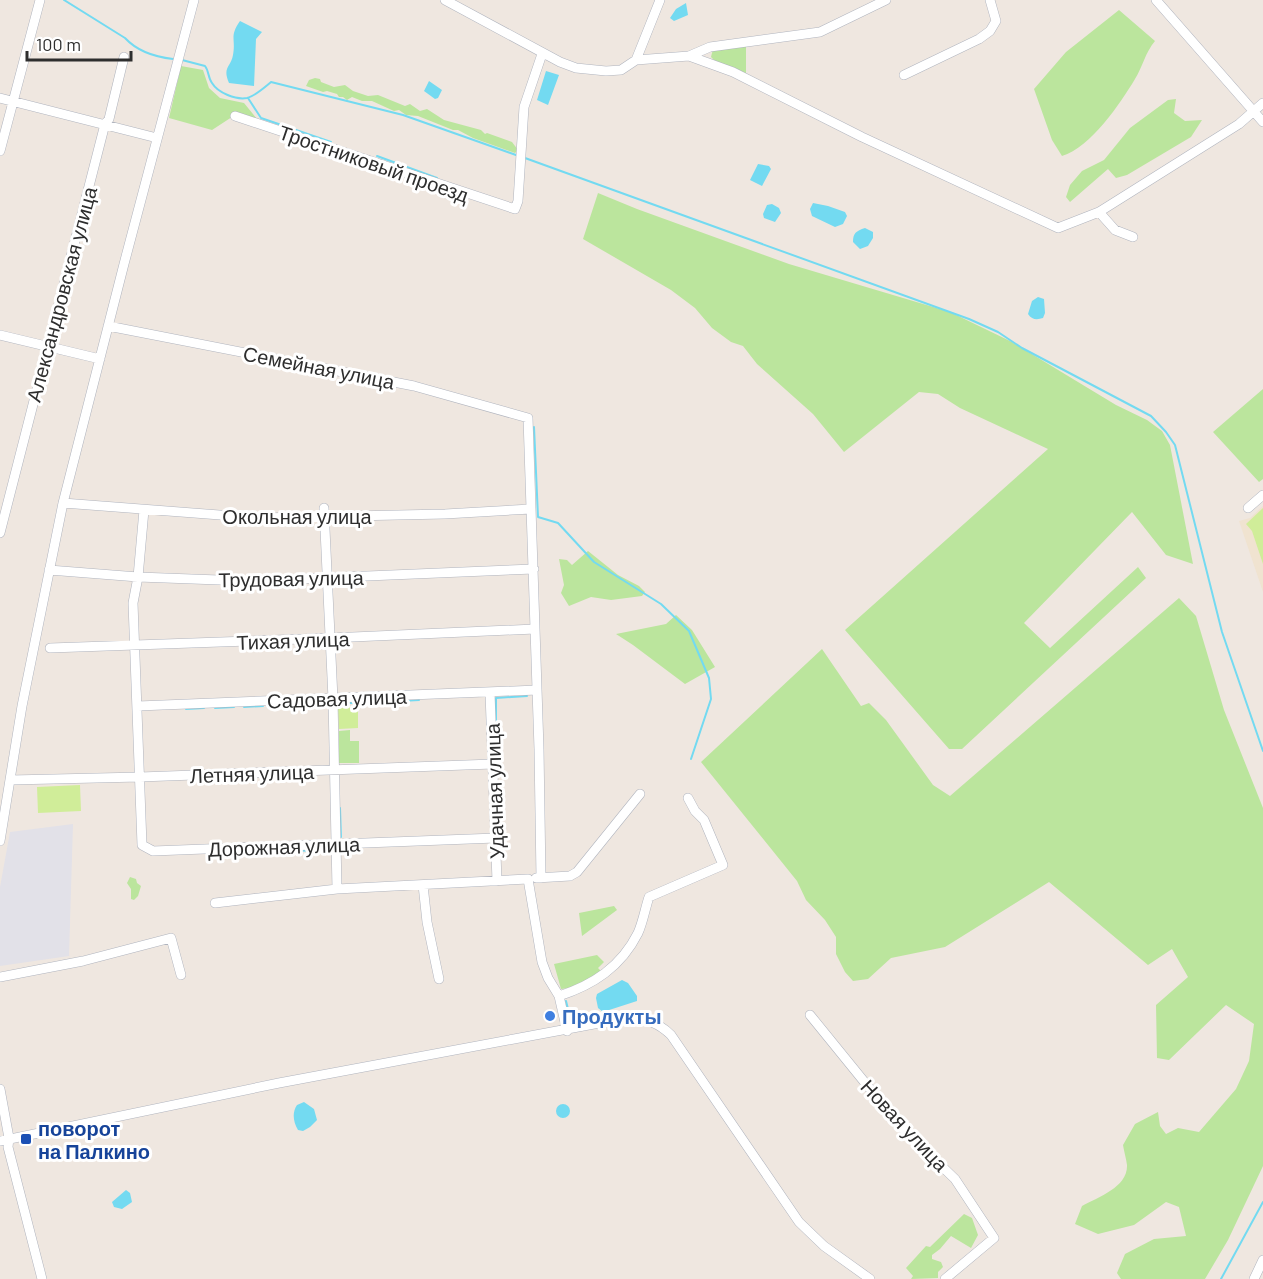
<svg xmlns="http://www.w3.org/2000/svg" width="1263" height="1279" viewBox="0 0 1263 1279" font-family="Barlow,sans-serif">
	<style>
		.industrial { fill: #e2e1e8 }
		.education { fill: #f0e3d0 }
		.green { fill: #bbe59d }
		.pitch { fill: #d0ed99 }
		.water { fill: #73daf1 }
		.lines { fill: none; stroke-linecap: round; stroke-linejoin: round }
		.stream { stroke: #73daf1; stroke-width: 2 }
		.minor-casing { stroke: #b0b4be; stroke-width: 10 }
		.minor { stroke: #fff; stroke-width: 9 }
		.shop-dot { fill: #3f7fe0; stroke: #fff; stroke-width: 2 }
		.transit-dot { fill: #1a4fb4; stroke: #fff; stroke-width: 2 }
		.labels { text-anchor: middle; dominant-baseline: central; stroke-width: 6; stroke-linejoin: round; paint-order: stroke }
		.street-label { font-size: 20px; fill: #2e2e2e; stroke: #fff }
		.shop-label { font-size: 20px; font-weight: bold; fill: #366cbe; stroke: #fff; text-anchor: start }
		.transit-label { font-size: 20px; font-weight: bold; fill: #164399; stroke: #fff; text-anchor: start }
	</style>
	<rect width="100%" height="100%" fill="#efe7e0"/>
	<path class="industrial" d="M73,824l-4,132 -69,10v-79l10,-55z"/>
	<path class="education" d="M1263,506v86l-24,-71 11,-3z"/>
	<path class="green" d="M1119,10l36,31c-10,12 -12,25 -20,38 -15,25 -44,68 -73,77l-10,-16 -18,-51 32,-37z
		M746,46v28l-13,-7 -15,-3 -7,-7 2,-8z
		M181,66l22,4 6,18 11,10 24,5 13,16 -22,-4 -23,15 -43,-12z
		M315,78l5,1 1,3 13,5 11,-2 8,6 15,5 10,-1 27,11 5,-2 10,7 7,-2 17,11 37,10 4,4 2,-1 25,9 6,8 -3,3 -42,-15 -15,-8h-5l-35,-14 -12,-1 -7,-5 -5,1 -22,-10h-10l-10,-4 -5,3 -4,-3h-4l-2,-3 -10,-3 -4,1 -17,-6 3,-6z
		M1176,99l-2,14 11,8 17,-1 -11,17 -64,38 -11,3 -8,-9 -38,33 -4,-5 4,-12 12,-14 22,-11 26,-32 38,-28z
		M598,193l39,16 152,55 161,48 60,29 106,64 31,15 15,11 8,14 23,119 -27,-9 -34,-43 -108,111 26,25 88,-81 8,11 -184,171h-13l-104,-119 203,-181 -88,-41 -22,-14 -19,-2 -75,60 -31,-38 -56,-50 -14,-18 -12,-4 -19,-14 -17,-20 -24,-18 -88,-51z
		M1263,389v90l-4,3 -46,-50z
		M588,551l30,24 21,11 6,6 -3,4 -31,4 -20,-3 -22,9 -8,-13 3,-8 -5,-26 8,1 5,5z
		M1179,598l17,18 28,94 39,98v358l-35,74 -23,39h-84l-4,-6 8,-19 29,-15 32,-3 -7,-29 -13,-5 -32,23 -36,9 -23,-10 7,-18c17,-9 46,-19 45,-41 -1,-7 -3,-14 -4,-20l12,-21 23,-12 2,14 6,8 12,-6 21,4 37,-43 13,-28 5,-37 -28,-19 -57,55 -12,-2 -1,-53 32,-28 -16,-28 -24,16 -99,-83 -104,65 -54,11 -23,21 -15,2 -8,-9 -9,-18v-17l-11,-17 -19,-20 -9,-19 -96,-119 121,-113 39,57 8,-3 17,17 47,65 17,11z
		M676,615l16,15 23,37 -30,17 -52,-39 -17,-11 50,-10z
		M350,730v11h9v22h-20v-32z
		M130,877l6,2 1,4 4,3 -3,10 -4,4 -3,-1v-10l-4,-6z
		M614,906l3,4 -35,26 -3,-23z
		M597,955l7,7 -6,6 3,3 -3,3 -28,14 -9,1 -7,-25z
		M964,1214l8,4 6,17 -7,13 -20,-12 -11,13 -8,6v4l9,3 2,5 -5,5v6l-27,1 2,-3 -7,-8 20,-22 4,1z"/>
	<path class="pitch" d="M1263,508v56l-11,-33 -6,-7z
		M358,707v21l-19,1 -1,-21z
		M80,785l1,26 -43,2 -1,-26z"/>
	<path class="water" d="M686,3l2,12 -14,6 -4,-3 6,-9z
		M240,21l22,11 -6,7 -2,47 -25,-3c-7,-16 2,-16 4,-28 3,-17 -4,-18 7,-34z
		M546,71l13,4 -11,30 -11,-5z
		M429,81l13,9 -4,8 -3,1 -11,-8z
		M758,164l11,2 2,3 -9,17 -12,-6z
		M813,203l15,3 17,6 2,4 -4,8 -8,3 -23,-11 -2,-7z
		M772,204l7,4 2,5 -6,9 -11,-4 -1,-4 4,-9z
		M865,228l8,4v6l-5,8 -8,3 -7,-7c0,-9 3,-11 12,-14z
		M1038,297l6,2 1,14 -2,5c-6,2 -11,2 -15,-4l4,-13z
		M622,980l6,3 9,13v5l-34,11 -5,-4 -2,-10 1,-4z
		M304,1102l10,7 3,11 -7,7 -7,4 -5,-1c-5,-8 -6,-18 -1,-25z
		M556 1111a7 7 0 1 1 14 0a7 7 0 1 1-14 0Z
		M126,1190l4,3 2,9 -10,7 -8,-2 -2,-5z"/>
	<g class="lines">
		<path class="stream" d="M64,0l61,38c12,13 30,19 48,21
			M182,60l23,6c4,5 3,12 7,17 6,10 24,17 35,15 8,-2 18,-11 24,-16l132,33 113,40
			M248,98l13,20 70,24
			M377,156l60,22
			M525,158l444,161 29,13 24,16 129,68 15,16 9,13 47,187 41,119
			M534,427l4,90 20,6 36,39 67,42 28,27 20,47 2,21 -20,60
			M400,701l19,-1
			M369,702l19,-1
			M336,703h24
			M302,705l23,-1
			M273,706l19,-1
			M244,707l19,-1
			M215,708l19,-1
			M186,709l18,-1
			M496,724v-26l31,-2
			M340,808l1,29
			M221,853l107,-3
			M566,1001l5,20 2,1 15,-2
			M1221,1279l42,-77"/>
		<g class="minor-casing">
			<path id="minor" d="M445,0l115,62 16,6 30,3 15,-1 15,-10 53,-4 21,-9 110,-15 66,-32
				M1156,0l107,122
				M689,56l44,16 129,65 196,91 41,-16 140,-88 24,-21
				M636,60l24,-60
				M904,75l75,-36 11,-8 6,-10 -6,-21
				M0,98l157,40
				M235,116l280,93 3,-8 6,-94 18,-53
				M0,151l40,-151
				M1099,212l16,18 18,7
				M108,326l306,60 114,32 11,331 2,129
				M0,335l100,24
				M63,503l195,15 187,-4 86,-5
				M324,508l9,191 4,190
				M1248,508l15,-13
				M144,510l-6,67 -5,26 9,242 11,6 343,-13
				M0,533l105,-409 4,-5 15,-62
				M49,570l89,7 108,4 288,-12
				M50,648l280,-10 205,-9
				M490,693l7,188
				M138,706l399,-16
				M11,780l129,-3 353,-13
				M0,841l22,-135 41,-203 61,-239 70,-264
				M536,878l34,-2 7,-4 63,-78
				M423,885l4,37 12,57
				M215,903l122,-14 191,-10 14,83 6,16 11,18 8,35
				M0,977l83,-16 88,-23 10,37
				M559,996c34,-11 62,-29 79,-63 5,-11 7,-24 11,-36l74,-32 -19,-45 -9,-9 -7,-13
				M810,1015l91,112 54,52 39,59 -49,41
				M0,1089l9,49 -1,9 34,132
				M0,1141l279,-58 347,-65c18,-1 33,5 45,17l128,187 25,24 46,33
				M1254,1279l9,-19"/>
		</g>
		<use href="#minor" class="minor"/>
	</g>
	<circle class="shop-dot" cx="550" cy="1016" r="6"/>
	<rect class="transit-dot" x="20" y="1133" width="12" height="12" rx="3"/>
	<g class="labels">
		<g class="street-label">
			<text transform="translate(374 163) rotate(19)">Тростниковый проезд</text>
			<text transform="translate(61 294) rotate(-75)">Александровская улица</text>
			<text transform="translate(319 367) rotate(11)">Семейная улица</text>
			<text x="297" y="516">Окольная улица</text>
			<text transform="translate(291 578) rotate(-1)">Трудовая улица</text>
			<text transform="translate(293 640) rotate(-2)">Тихая улица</text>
			<text transform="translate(337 698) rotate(-2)">Садовая улица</text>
			<text transform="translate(252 773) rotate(-2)">Летняя улица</text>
			<text transform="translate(494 791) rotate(-92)">Удачная улица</text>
			<text transform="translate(284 846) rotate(-2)">Дорожная улица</text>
			<text transform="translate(905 1125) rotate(47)">Новая улица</text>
		</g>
		<g class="shop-label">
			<text x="562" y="1016">Продукты</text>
		</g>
		<g class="transit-label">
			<text x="38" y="1128">поворот<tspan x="38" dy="23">на Палкино</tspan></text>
		</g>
	</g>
	<path d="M27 51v9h104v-9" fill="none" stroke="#2e2e2e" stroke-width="3"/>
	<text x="36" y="51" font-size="18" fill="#2e2e2e" stroke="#ffffff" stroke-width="4.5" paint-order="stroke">100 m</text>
</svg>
